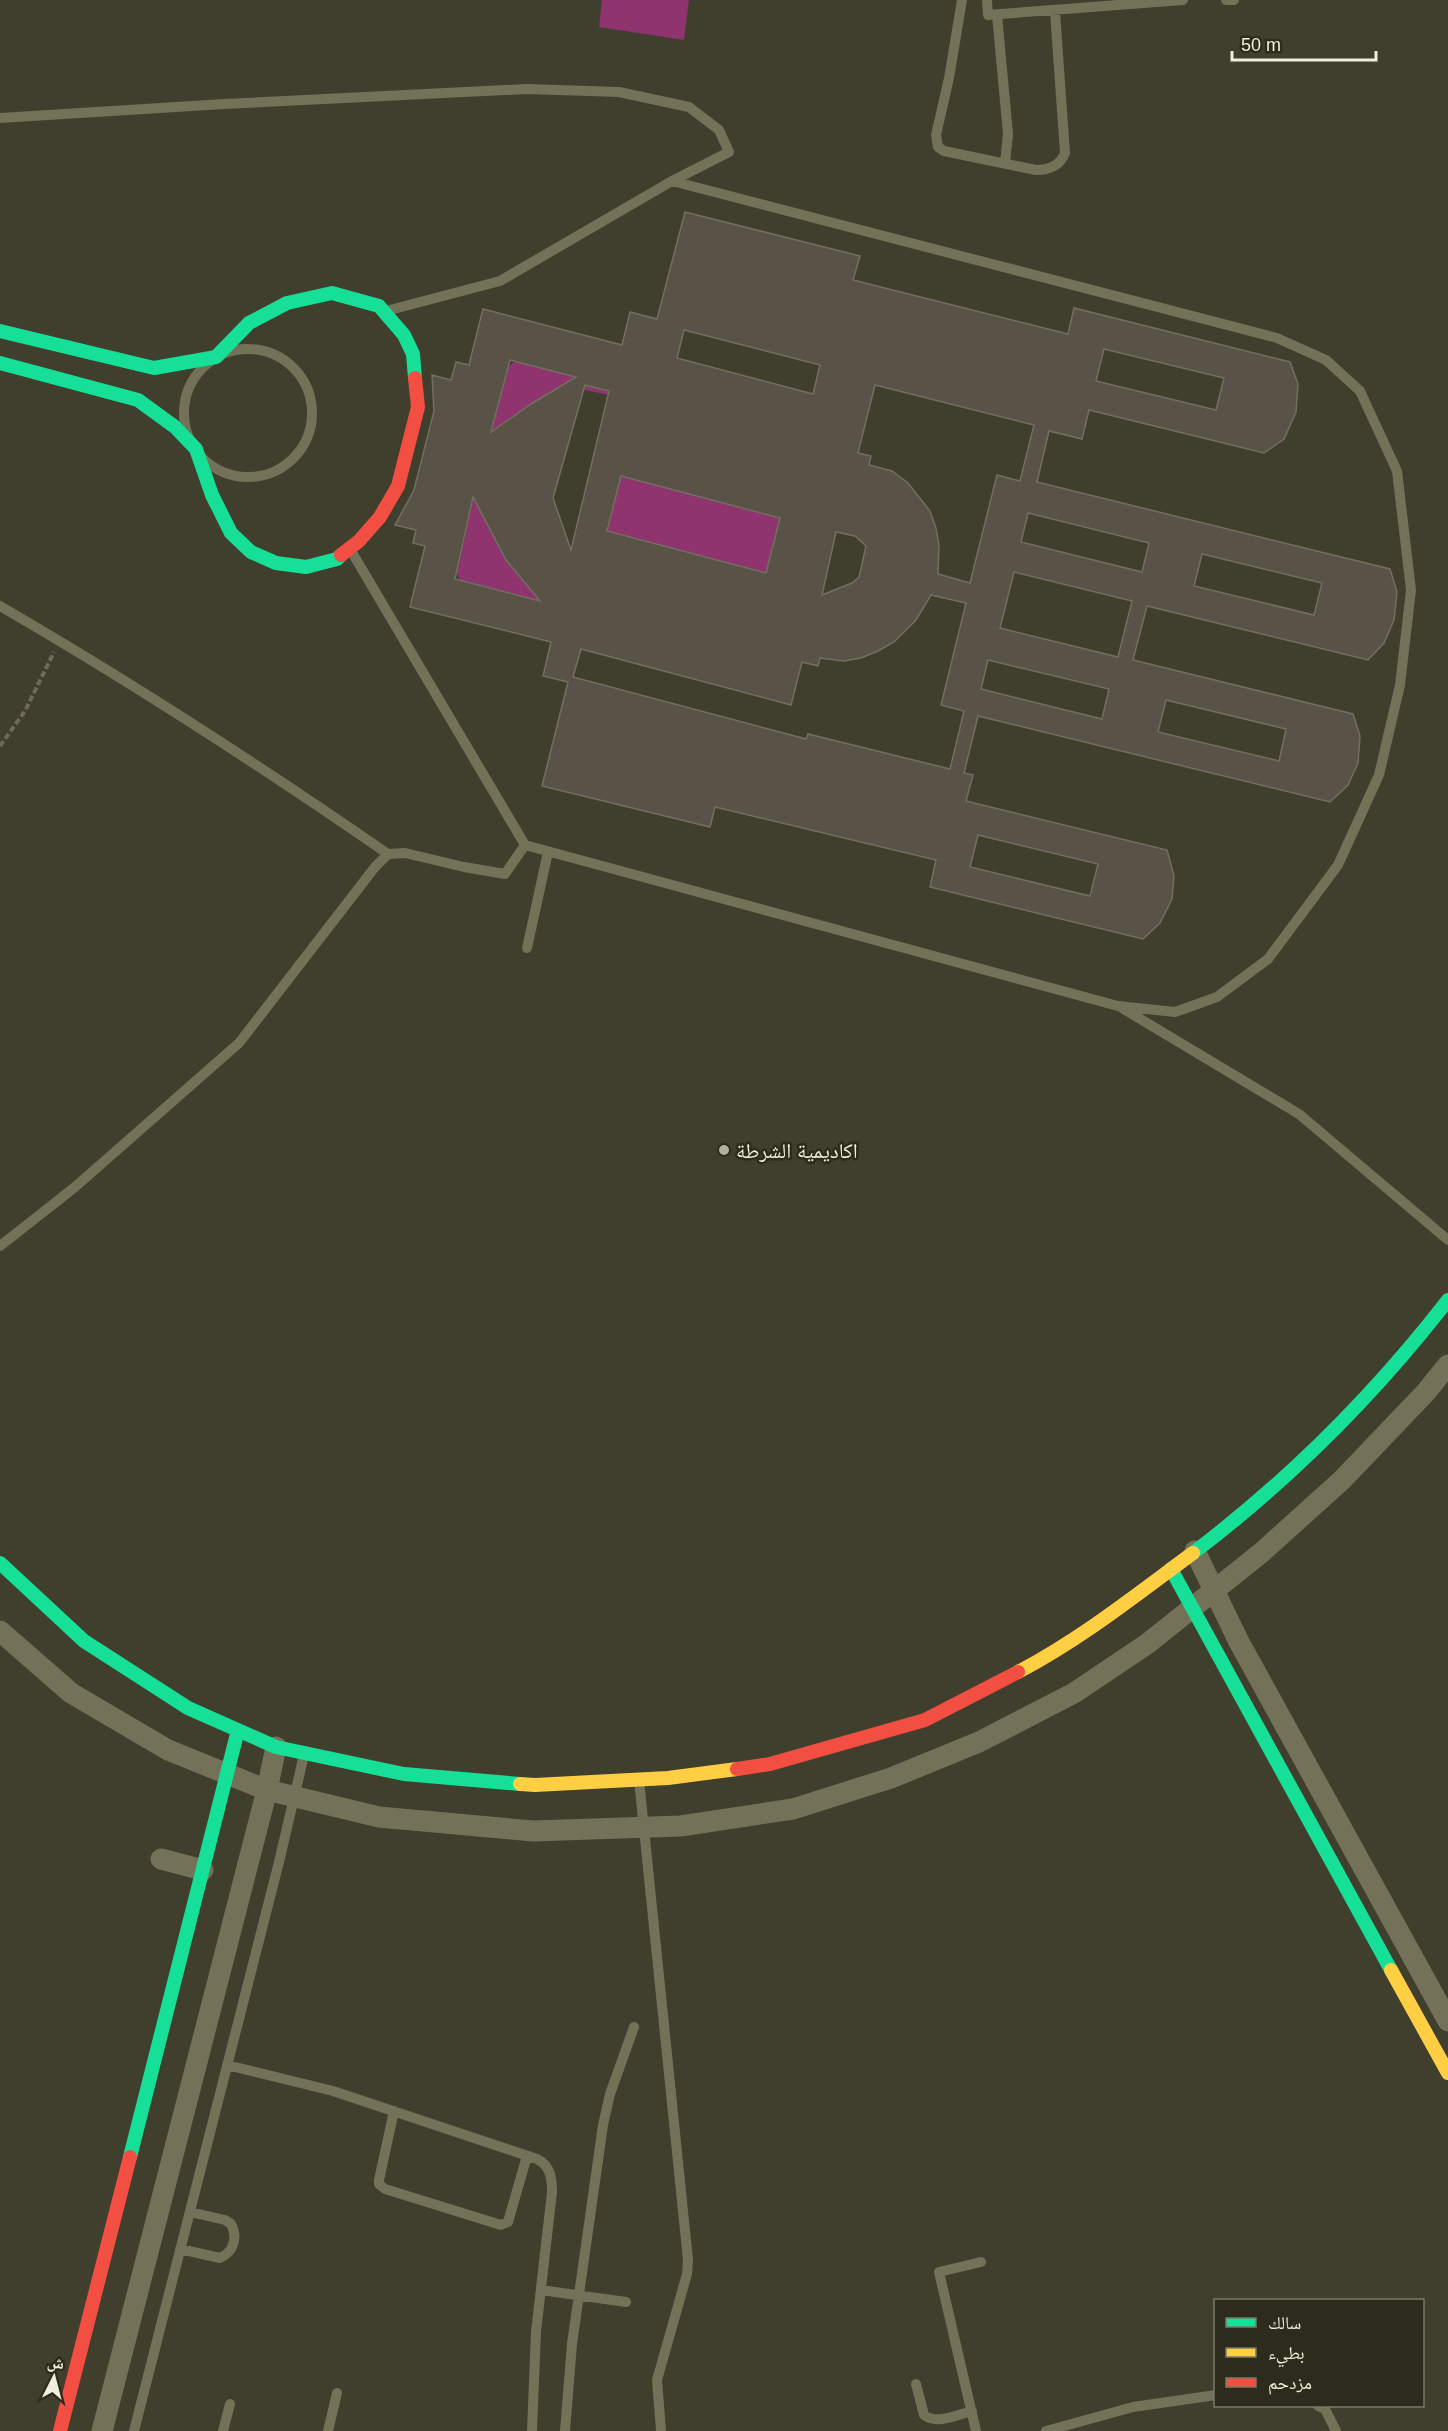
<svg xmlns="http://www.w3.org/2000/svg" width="1448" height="2431" viewBox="0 0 1448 2431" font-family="Arial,'Noto Naskh Arabic',sans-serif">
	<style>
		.green { fill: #8f346f }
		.building { fill: #585346; stroke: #736f60; stroke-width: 1.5; fill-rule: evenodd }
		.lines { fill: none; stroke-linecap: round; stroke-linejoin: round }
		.path { stroke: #6d6b56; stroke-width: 4; stroke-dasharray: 6 3; stroke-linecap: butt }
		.lane { stroke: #737157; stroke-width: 10 }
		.street { stroke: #737157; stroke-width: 21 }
		.fast { stroke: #16e098; stroke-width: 14 }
		.slow { stroke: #ffcf43; stroke-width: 14 }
		.jam { stroke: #f24e42; stroke-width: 14 }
		.poi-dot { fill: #b2b19e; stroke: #2c2b1c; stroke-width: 2 }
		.labels { text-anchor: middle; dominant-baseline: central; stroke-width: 5; stroke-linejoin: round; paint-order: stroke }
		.poi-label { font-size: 21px; fill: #f0efdc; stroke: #2c2b1c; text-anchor: start }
	</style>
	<rect width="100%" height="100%" fill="#403e2c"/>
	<path class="green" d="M602,0h87l-5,40 -85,-13z
		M515,361l96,25 -2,9 -29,-6 -89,45 18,-68z
		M621,476l159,42 -14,55 -159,-42z
		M473,499l8,1 6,25 19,35 10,12 17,9 25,25 -98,-26 -3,-6z"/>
	<path class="building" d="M685,212l175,44 -7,24 215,54 6,-26 216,54 8,22 -2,28 -12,27 -20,14 -175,-43 -7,29 -33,-8 -12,51 353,87 7,23 -3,28 -10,23 -16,17 -221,-54 -14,54 220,54 7,22 -2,27 -10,22 -18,17 -352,-86 -14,57 9,2 -7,26 201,49 7,26 -2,23 -12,24 -17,16 -213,-52 6,-27 -221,-53 -5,20 -168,-41 26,-104 -25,-6 8,-34 -141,-35 15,-61 -12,-3 3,-13 -21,-5 19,-35 20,-79 -2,-36 19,5 5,-18 13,3 14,-56 139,36 8,-33 27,7zM684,330l136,35 -7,29 -136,-36zM1104,349l120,29 -8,32 -120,-29zM510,360l66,17 -45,27 -40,28zM585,385l24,6 -38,159 -18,-52zM875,385l159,40 -14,56 -23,-6 -27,108 -32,-9 1,-29 -3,-17 -6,-17 -22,-28 -16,-12 -23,-6 2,-9 -13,-3zM621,476l159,42 -14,55 -159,-42zM473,497l33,63 34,41 -85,-22zM1028,513l121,30 -7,29 -121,-30zM836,532l19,4 11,10 -7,31 -7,6 -30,12zM1202,554l120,29 -8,32 -120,-29zM1014,572l118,29 -14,56 -118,-29zM931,595l35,8 -25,102 23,6 -14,58 -142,-35 -2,5 -233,-62 8,-28 210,56 11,-43 16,4 2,-8 24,3 17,-3 17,-7 16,-9 22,-22zM988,660l121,29 -7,30 -121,-30zM1166,700l120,29 -7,32 -121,-29zM978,835l120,29 -8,32 -120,-29z"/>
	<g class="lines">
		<path class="path" d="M0,746l25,-35 29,-59"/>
		<path class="lane" d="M962,0l-13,78 -13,57 2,12 6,4 92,19c13,0 24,-4 29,-17l-10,-141
			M987,0l1,15 195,-15
			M1226,0h8
			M997,15l11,119 -3,29
			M0,118l224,-14 303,-15 92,3 70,15 30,23 10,22 -57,29
			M184 413a64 64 0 1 1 128 0a64 64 0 1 1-128 0Z
			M350,549l175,296 593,161 57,6 42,-15 51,-38 70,-94 41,-90 21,-90 11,-95 -14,-119 -37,-80 -34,-31 -49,-22 -605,-157 -172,100 -114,30
			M0,606c133,77 262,161 388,248
			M527,948l21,-96
			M1122,1008l177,106 149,126
			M0,1246l75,-59 164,-144 136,-176 13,-13 17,-1 59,14 41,7 20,-29
			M639,1780l49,480 -1,14 -30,106 4,51
			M227,2065l106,26 204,68c14,7 15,20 15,33l-16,140 -4,99
			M394,2111l-15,69v4l6,5 116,36 7,-3 19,-66
			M180,2249l40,9c14,-6 18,-21 11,-34l-6,-4 -35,-8
			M541,2290l85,12
			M916,2384l8,31c12,10 33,0 48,-4
			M1318,2406l7,3 11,22
			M134,2431l145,-569 25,-107
			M223,2431l7,-27
			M328,2431l9,-38
			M565,2431l7,-87 31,-219 7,-31 24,-67
			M976,2431l-37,-159 42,-10
			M1046,2431l87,-24 83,-12"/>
		<path class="street" d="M1195,1551l44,91 209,379
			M0,1631l71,62 97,57 99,40 112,27 154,14 148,-5 112,-17 98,-31 88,-36 95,-49 73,-49 114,-91 81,-73 84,-88 22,-27
			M161,1859l42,11
			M102,2431l165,-641 9,-43"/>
		<path class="fast" d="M0,331l154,37 62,-11 33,-34 38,-20 45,-10 47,13 25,29 9,19 2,24
			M0,363l138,37 37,27 21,22 16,46 19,38 20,19 25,11 30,4 31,-8 4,-4
			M1193,1553c95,-72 182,-159 255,-253
			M0,1563l84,78 104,67 88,39 128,27 116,10
			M1171,1569l220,401
			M130,2157l108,-427"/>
		<path class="slow" d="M1018,1672c63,-33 118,-77 175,-119
			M520,1784l15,1 133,-7 69,-9
			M1391,1970l57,103"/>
		<path class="jam" d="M341,555l18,-14 21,-24 18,-31 20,-79 -3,-29
			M737,1769l33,-5 155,-44 93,-48
			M60,2431l70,-274"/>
	</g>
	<circle class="poi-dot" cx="724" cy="1150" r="6"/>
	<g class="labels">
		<g class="poi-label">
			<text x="736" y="1150">اكاديمية الشرطة</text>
		</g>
	</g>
	<rect x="1214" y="2299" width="210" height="108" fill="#2c2b1c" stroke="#7a7969" stroke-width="1.5"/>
	<rect x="1226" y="2318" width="30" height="9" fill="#16e098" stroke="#7a7969" stroke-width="1.5"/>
	<text x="1268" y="2329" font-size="18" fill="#f0efdc">سالك</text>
	<rect x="1226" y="2348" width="30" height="9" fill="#ffcf43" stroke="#7a7969" stroke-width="1.5"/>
	<text x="1268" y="2359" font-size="18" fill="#f0efdc">بطيء</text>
	<rect x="1226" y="2378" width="30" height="9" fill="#f24e42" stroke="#7a7969" stroke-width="1.5"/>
	<text x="1268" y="2389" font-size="18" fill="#f0efdc">مزدحم</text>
	<g transform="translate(54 2377) rotate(6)" stroke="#2c2b1c" stroke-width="4.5" paint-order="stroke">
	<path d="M0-4.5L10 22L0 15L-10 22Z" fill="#f0efdc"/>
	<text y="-9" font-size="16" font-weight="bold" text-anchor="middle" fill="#f0efdc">ش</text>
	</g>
	<path d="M1232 51v9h144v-9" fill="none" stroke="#f0efdc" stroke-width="3"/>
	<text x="1241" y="51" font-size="18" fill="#f0efdc" stroke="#2c2b1c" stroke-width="4.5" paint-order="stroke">50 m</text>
</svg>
